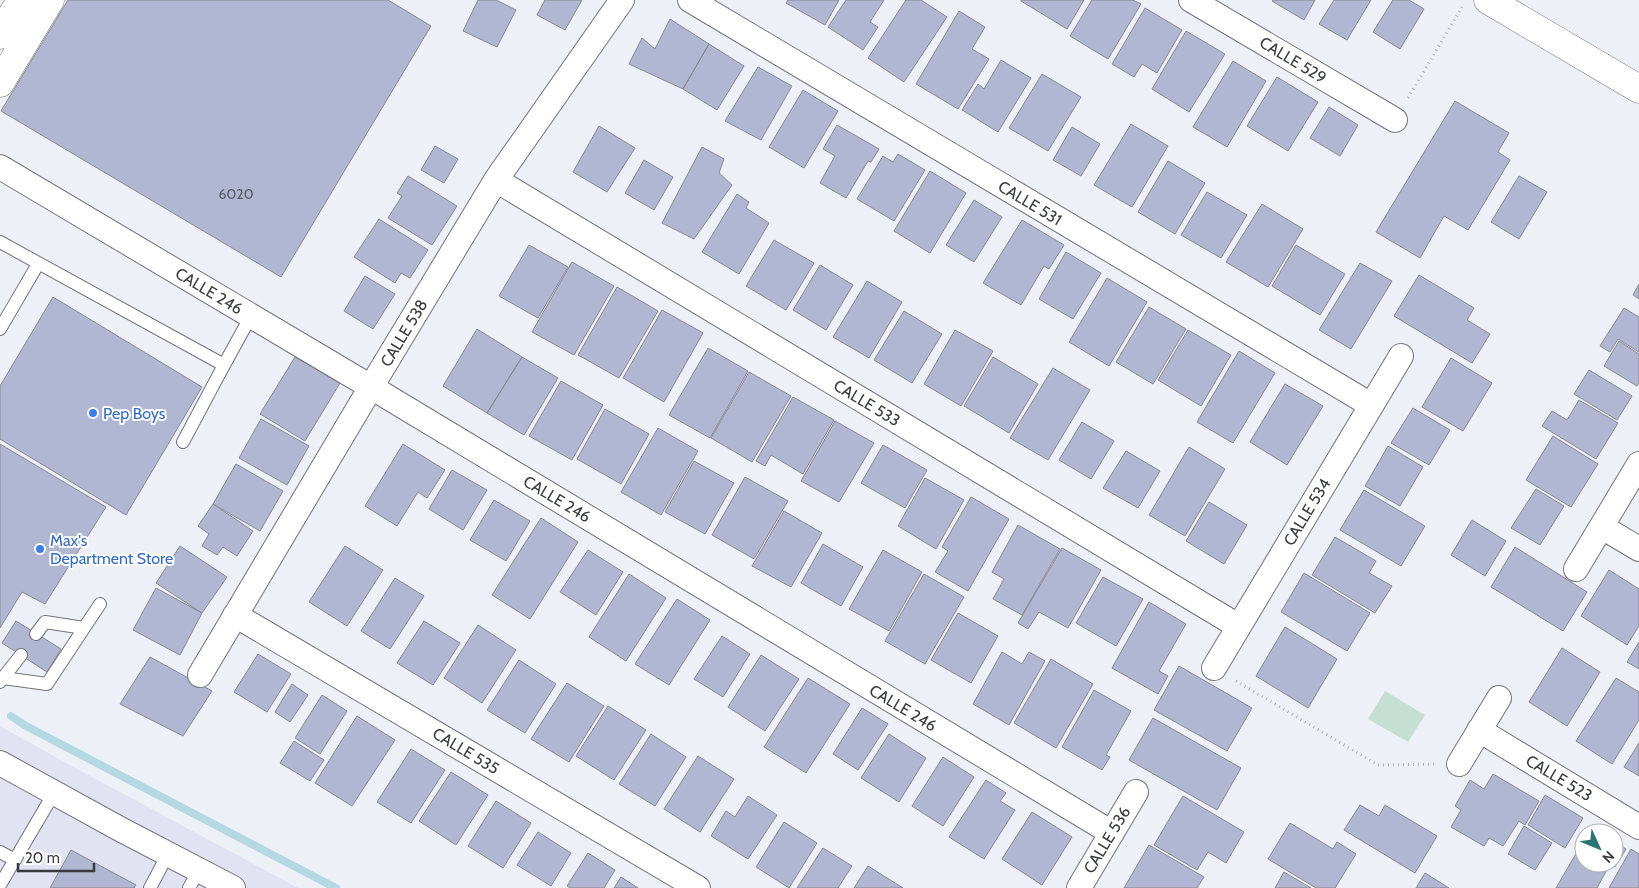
<svg xmlns="http://www.w3.org/2000/svg" width="1639" height="888" viewBox="0 0 1639 888" font-family="Cabin,sans-serif">
	<style>
		.built { fill: #e1e3f2 }
		.green { fill: #c5dfd2 }
		.lines { fill: none; stroke-linecap: round; stroke-linejoin: round }
		.stream { stroke: #b4d9e2; stroke-width: 8 }
		.building { fill: #b1b6d2; stroke: #888990 }
		.service-casing { stroke: #73747a; stroke-width: 14 }
		.minor-casing { stroke: #73747a; stroke-width: 26 }
		.tertiary-casing { stroke: #73747a; stroke-width: 29 }
		.path { stroke: #b0b2b8; stroke-width: 3; stroke-dasharray: 1 4; stroke-linecap: butt }
		.service { stroke: #fff; stroke-width: 12 }
		.minor { stroke: #fff; stroke-width: 24 }
		.tertiary { stroke: #fff; stroke-width: 28 }
		.shop-dot { fill: #3f7fe0; stroke: #fff; stroke-width: 2 }
		.labels { text-anchor: middle; dominant-baseline: central; stroke-width: 4; stroke-linejoin: round; paint-order: stroke }
		.number-label { font-size: 14px; fill: #585a63 }
		.street-label { font-size: 16px; fill: #3a3b3e; stroke: #fff }
		.shop-label { font-size: 16px; fill: #366cbe; stroke: #fff; text-anchor: start }
	</style>
	<rect width="100%" height="100%" fill="#eef0f7"/>
	<path class="built" d="M0,726l68,38 230,124h-298z"/>
	<path class="green" d="M1385,691l40,24 -17,27 -40,-23z"/>
	<g class="lines">
		<path class="stream" d="M11,716l15,10 310,162"/>
	</g>
	<path class="building" d="M68,0h320l43,26 -150,251 -280,-166z
		M478,0h18l20,10 -19,37 -34,-16z
		M545,0h37l-17,30 -28,-15z
		M788,0h51l-14,25 -39,-22z
		M846,0h38l-14,22 8,5 -15,23 -35,-23z
		M906,0h15l26,17 -43,65 -36,-24z
		M1021,0h63l-17,29 -46,-28z
		M1092,0h41l8,4 -33,55 -38,-23z
		M1273,0h42l-11,20 -32,-19z
		M1334,0h37l-24,40 -28,-16z
		M1393,0h16l15,9 -24,40 -27,-17z
		M1145,8l37,22 -25,43 -15,-9 -8,13 -22,-13z
		M959,11l26,16 -13,22 17,10 -31,50 -42,-25z
		M670,19l39,25 -26,45 -54,-25 13,-26 13,11z
		M1186,31l39,23 -36,58 -37,-23z
		M709,44l35,22 -27,44 -34,-21z
		M1001,60l30,18 -33,54 -36,-22 16,-26 6,5z
		M1233,61l33,20 -39,66 -34,-20z
		M758,67l34,19 -31,54 -36,-19z
		M1042,74l39,23 -33,54 -39,-23z
		M1277,77l41,25 -30,49 -41,-25z
		M803,90l35,21 -34,57 -35,-21z
		M1455,101l54,32 -11,19 12,8 -42,70 -24,-14 -24,42 -44,-26z
		M1329,107l29,18 -18,31 -30,-18z
		M1131,124l37,22 -36,61 -38,-22z
		M837,125l42,24 -8,13 -3,-1 -22,37 -26,-15 15,-27 -12,-7z
		M599,126l36,22 -28,44 -34,-20z
		M1072,127l28,17 -19,32 -28,-16z
		M435,146l23,13 -14,24 -23,-13z
		M702,147l22,12 -5,14 13,12 -38,54 -32,-16z
		M898,154l27,16 -31,51 -37,-22 26,-43 10,6z
		M644,160l29,17 -19,33 -29,-17z
		M1168,161l37,22 -30,51 -37,-22z
		M930,171l36,22 -36,60 -36,-22z
		M408,176l49,30 -25,39 -44,-27 14,-22 -5,-3z
		M1519,176l28,16 -28,47 -28,-17z
		M1207,192l40,23 -26,43 -40,-23z
		M737,194l12,8 -3,6 23,15 -30,51 -37,-22z
		M974,200l28,17 -28,45 -28,-17z
		M1262,204l41,25 -35,58 -42,-25z
		M379,219l49,31 -18,28 -9,-5 -6,10 -41,-26z
		M1022,220l42,25 -15,24 -5,-3 -23,39 -38,-22z
		M774,240l40,23 -28,47 -40,-24z
		M529,245l39,22 -30,51 -39,-22z
		M1296,245l49,29 -25,41 -48,-29z
		M1066,252l35,21 -28,46 -34,-20z
		M572,262l42,24 -40,69 -42,-23z
		M1360,263l32,18 -41,68 -32,-19z
		M820,265l33,20 -27,45 -33,-20z
		M1419,275l55,33 -7,12 23,14 -18,29 -78,-47z
		M365,276l30,18 -22,35 -29,-18z
		M1107,278l40,24 -38,64 -40,-24z
		M867,281l35,21 -33,56 -36,-21z
		M1639,284v15l-6,-4z
		M617,287l41,24 -39,67 -41,-23z
		M53,297l149,90 -76,128 -126,-76v-53z
		M1149,307l37,22 -33,55 -37,-22z
		M1624,308l15,9v35l-21,-13 -8,13 -10,-6z
		M662,310l41,23 -39,69 -41,-24z
		M904,311l38,23 -30,49 -38,-23z
		M477,329l45,28 -35,56 -44,-27z
		M955,330l38,21 -32,55 -37,-22z
		M1188,330l43,25 -30,51 -43,-26z
		M1619,341l20,13v29l-2,3 -33,-20z
		M708,348l40,23 -38,67 -41,-23z
		M1239,351l36,22 -42,70 -36,-21z
		M295,357l45,26 -35,58 -45,-27z
		M522,357l36,21 -34,57 -37,-22z
		M993,357l45,27 -29,49 -45,-27z
		M1451,358l41,25 -29,48 -41,-24z
		M1053,368l37,22 -42,70 -38,-22z
		M1589,370l43,26 -15,24 -43,-26z
		M749,372l42,24 -39,66 -41,-24z
		M561,381l42,24 -31,55 -43,-24z
		M1285,384l38,22 -36,59 -37,-23z
		M793,397l41,23 -31,54 -32,-19 -6,11 -9,-5z
		M1579,400l39,23 -22,36 -54,-33 10,-15 15,9z
		M1413,408l37,22 -21,35 -38,-22z
		M605,409l44,25 -28,50 -44,-25z
		M261,419l48,27 -22,39 -48,-27z
		M835,421l39,22 -35,59 -38,-21z
		M1082,422l32,19 -23,38 -32,-19z
		M658,428l40,23 -37,64 -40,-23z
		M1553,436l45,28 -27,43 -45,-27z
		M0,444l106,63 -61,97 -23,-12 -22,36z
		M403,444l42,26 -18,28 -9,-6 -21,34 -32,-20z
		M883,445l44,25 -22,38 -44,-25z
		M1388,446l35,21 -23,39 -35,-20z
		M1189,447l36,22 -40,67 -36,-21z
		M1126,451l34,20 -22,37 -35,-20z
		M694,461l40,22 -29,51 -40,-22z
		M236,464l47,27 -23,40 -47,-27z
		M452,470l35,20 -24,40 -34,-21z
		M745,477l43,24 -34,58 -42,-24z
		M925,478l39,22 -28,49 -38,-23z
		M1536,489l28,17 -24,39 -29,-17z
		M1364,490l61,36 -24,40 -61,-36z
		M971,497l38,22 -41,72 -33,-19 13,-21 -6,-4z
		M494,500l36,21 -24,40 -36,-21z
		M1209,502l38,23 -23,39 -38,-23z
		M213,504l40,27 -16,25 -14,-9 -6,8 -15,-9 7,-12 -11,-8z
		M784,511l38,22 -31,54 -39,-21z
		M541,518l37,24 -48,77 -38,-24z
		M1472,520l34,21 -21,35 -34,-21z
		M1018,525l42,24 -38,66 -29,-16 11,-20 -12,-7z
		M1335,537l41,24 -7,12 23,13 -17,27 -63,-38z
		M823,544l40,23 -22,39 -40,-23z
		M180,546l47,31 -25,36 -46,-30z
		M345,546l38,24 -36,56 -38,-24z
		M1515,547l72,45 -24,39 -72,-44z
		M1062,548l39,22 -33,58 -29,-16 -11,17 -10,-6z
		M588,550l35,22 -27,43 -36,-23z
		M883,550l39,22 -33,59 -40,-22z
		M1609,570l30,19v37l-12,19 -46,-29z
		M1304,573l66,40 -23,38 -66,-39z
		M629,574l37,24 -40,63 -37,-24z
		M924,574l40,23 -39,67 -40,-23z
		M1103,577l40,22 -27,47 -40,-23z
		M395,578l29,18 -34,53 -29,-18z
		M156,588l46,25 -22,42 -47,-25z
		M677,599l33,21 -41,65 -34,-21z
		M1149,602l37,22 -27,47 9,5 -10,18 -46,-26z
		M958,613l40,23 -27,47 -40,-23z
		M16,621l45,28 -14,23 -45,-29z
		M424,621l36,22 -27,42 -36,-22z
		M478,625l38,25 -34,53 -38,-25z
		M1285,627l52,32 -29,49 -52,-32z
		M722,636l28,18 -27,43 -29,-18z
		M1639,642v27l-12,-7z
		M1562,648l38,24 -33,54 -38,-24z
		M1002,652l20,12 7,-12 16,9 -36,64 -36,-21z
		M258,654l33,20 -24,38 -33,-20z
		M761,655l38,24 -34,52 -37,-24z
		M150,657l62,34 -29,45 -63,-32z
		M1051,659l42,25 -37,64 -42,-25z
		M519,660l37,24 -31,49 -38,-23z
		M1179,666l73,42 -25,43 -73,-41z
		M808,678l42,26 -44,69 -42,-26z
		M1616,678l23,14v28l-27,44 -36,-23z
		M567,683l37,23 -35,56 -38,-23z
		M292,684l16,11 -18,27 -15,-10z
		M1094,690l37,21 -25,44 4,2 -8,13 -40,-23z
		M322,695l25,16 -27,43 -25,-16z
		M608,706l38,24 -32,50 -38,-24z
		M862,708l26,16 -30,46 -25,-16z
		M357,716l38,24 -43,66 -37,-23z
		M1153,718l88,50 -24,42 -88,-50z
		M651,734l35,23 -31,49 -36,-22z
		M889,734l37,24 -27,44 -38,-24z
		M294,741l30,19 -14,21 -30,-18z
		M1639,743v33l-15,-9z
		M411,749l34,21 -34,53 -34,-21z
		M698,756l36,23 -34,53 -36,-23z
		M943,757l31,20 -31,49 -31,-20z
		M451,772l37,23 -32,50 -37,-24z
		M1493,774l46,27 -14,24 -6,-4 -16,25 -14,-8 -5,8 -33,-19 10,-17 -6,-4 15,-26 14,9z
		M986,780l20,13 -6,8 15,9 -31,49 -35,-22z
		M1545,795l38,23 -18,30 -37,-23z
		M748,796l29,19 -29,44 -37,-23 15,-25 9,6z
		M1183,796l61,36 -18,31 -18,-11 -11,18 -43,-25z
		M496,801l35,22 -28,45 -35,-22z
		M1360,805l19,11 6,-11 52,31 -22,37 -71,-43z
		M1032,812l40,25 -30,48 -40,-26z
		M784,822l33,21 -28,45 -33,-21z
		M1290,823l43,26 4,-7 19,12 -21,34h-19l-48,-29z
		M1524,826l28,17 -17,27 -27,-16z
		M538,832l33,21 -20,33 -34,-21z
		M1584,840v23h30v-21l12,7 -11,18 -5,-3 -13,24h-41z
		M1149,845l55,32 -7,11h-73z
		M823,848l29,18 -14,22h-41z
		M1631,849l8,5v34h-30z
		M71,850l65,35 -2,3h-84z
		M588,853l27,17 -11,18h-34l-3,-2z
		M868,866l35,22h-49z
		M1284,872l27,16h-36z
		M1425,873l24,15h-33z
		M621,877l17,11h-24z"/>
	<g class="lines">
		<g class="service-casing">
			<path id="service" d="M0,242l224,123 27,-49
				M0,329l38,-65
				M183,442l41,-77
				M36,634l9,-12 39,6
				M3,678l18,-23
				M0,682l3,-4 44,6 53,-80
				M0,852l15,8
				M0,885l54,-92
				M150,888l18,-34
				M189,888l10,-18"/>
		</g>
		<g class="minor-casing">
			<path id="minor" d="M690,0l681,405
				M1191,0l204,120
				M0,167l371,220 741,446
				M496,180l742,446
				M1602,527l37,22
				M1576,569l63,-105
				M235,615l463,273
				M1214,668l187,-312
				M200,675l171,-288 125,-207 126,-180
				M1479,730l160,97
				M0,763l120,66 113,59
				M1459,764l40,-66
				M1079,888l57,-96"/>
		</g>
		<g class="tertiary-casing">
			<path id="tertiary" d="M1488,0l151,89
				M0,35l21,-35
				M0,83l50,-83"/>
		</g>
		<path class="path" d="M1408,98l54,-91
			M1236,681l142,84 58,-1"/>
		<use href="#service" class="service"/>
		<use href="#minor" class="minor"/>
		<use href="#tertiary" class="tertiary"/>
	</g>
	<g class="shop-dot">
		<circle cx="93" cy="413" r="5"/>
		<circle cx="40" cy="549" r="5"/>
	</g>
	<g class="labels">
		<g class="number-label">
			<text x="236" y="194">6020</text>
		</g>
		<g class="street-label">
			<text transform="translate(1293 60) rotate(31)">CALLE 529</text>
			<text transform="translate(1030 203) rotate(31)">CALLE 531</text>
			<text transform="translate(209 291) rotate(31)">CALLE 246</text>
			<text transform="translate(404 333) rotate(-59)">CALLE 538</text>
			<text transform="translate(867 403) rotate(31)">CALLE 533</text>
			<text transform="translate(557 499) rotate(31)">CALLE 246</text>
			<text transform="translate(1307 512) rotate(-59)">CALLE 534</text>
			<text transform="translate(903 708) rotate(31)">CALLE 246</text>
			<text transform="translate(466 751) rotate(31)">CALLE 535</text>
			<text transform="translate(1559 778) rotate(31)">CALLE 523</text>
			<text transform="translate(1107 840) rotate(-59)">CALLE 536</text>
		</g>
		<g class="shop-label">
			<text x="103" y="413">Pep Boys</text>
			<text x="50" y="540">Max's<tspan x="50" dy="18">Department Store</tspan></text>
		</g>
	</g>
	<g transform="translate(1599 848) rotate(134)"><circle r="24" fill="#ffffff" stroke="#b0b1b2"/>
	<path d="M0-4L9 19L0 12L-9 19Z" fill="#2b7573"/>
	<text y="-8" font-size="14" font-weight="bold" text-anchor="middle" fill="#3a3b3e">N</text>
	</g>
	<path d="M18 863v8h76v-8" fill="none" stroke="#3a3b3e" stroke-width="2.5"/>
	<text x="25" y="863" font-size="15" fill="#3a3b3e" stroke="#ffffff" stroke-width="4" paint-order="stroke">20 m</text>
</svg>
